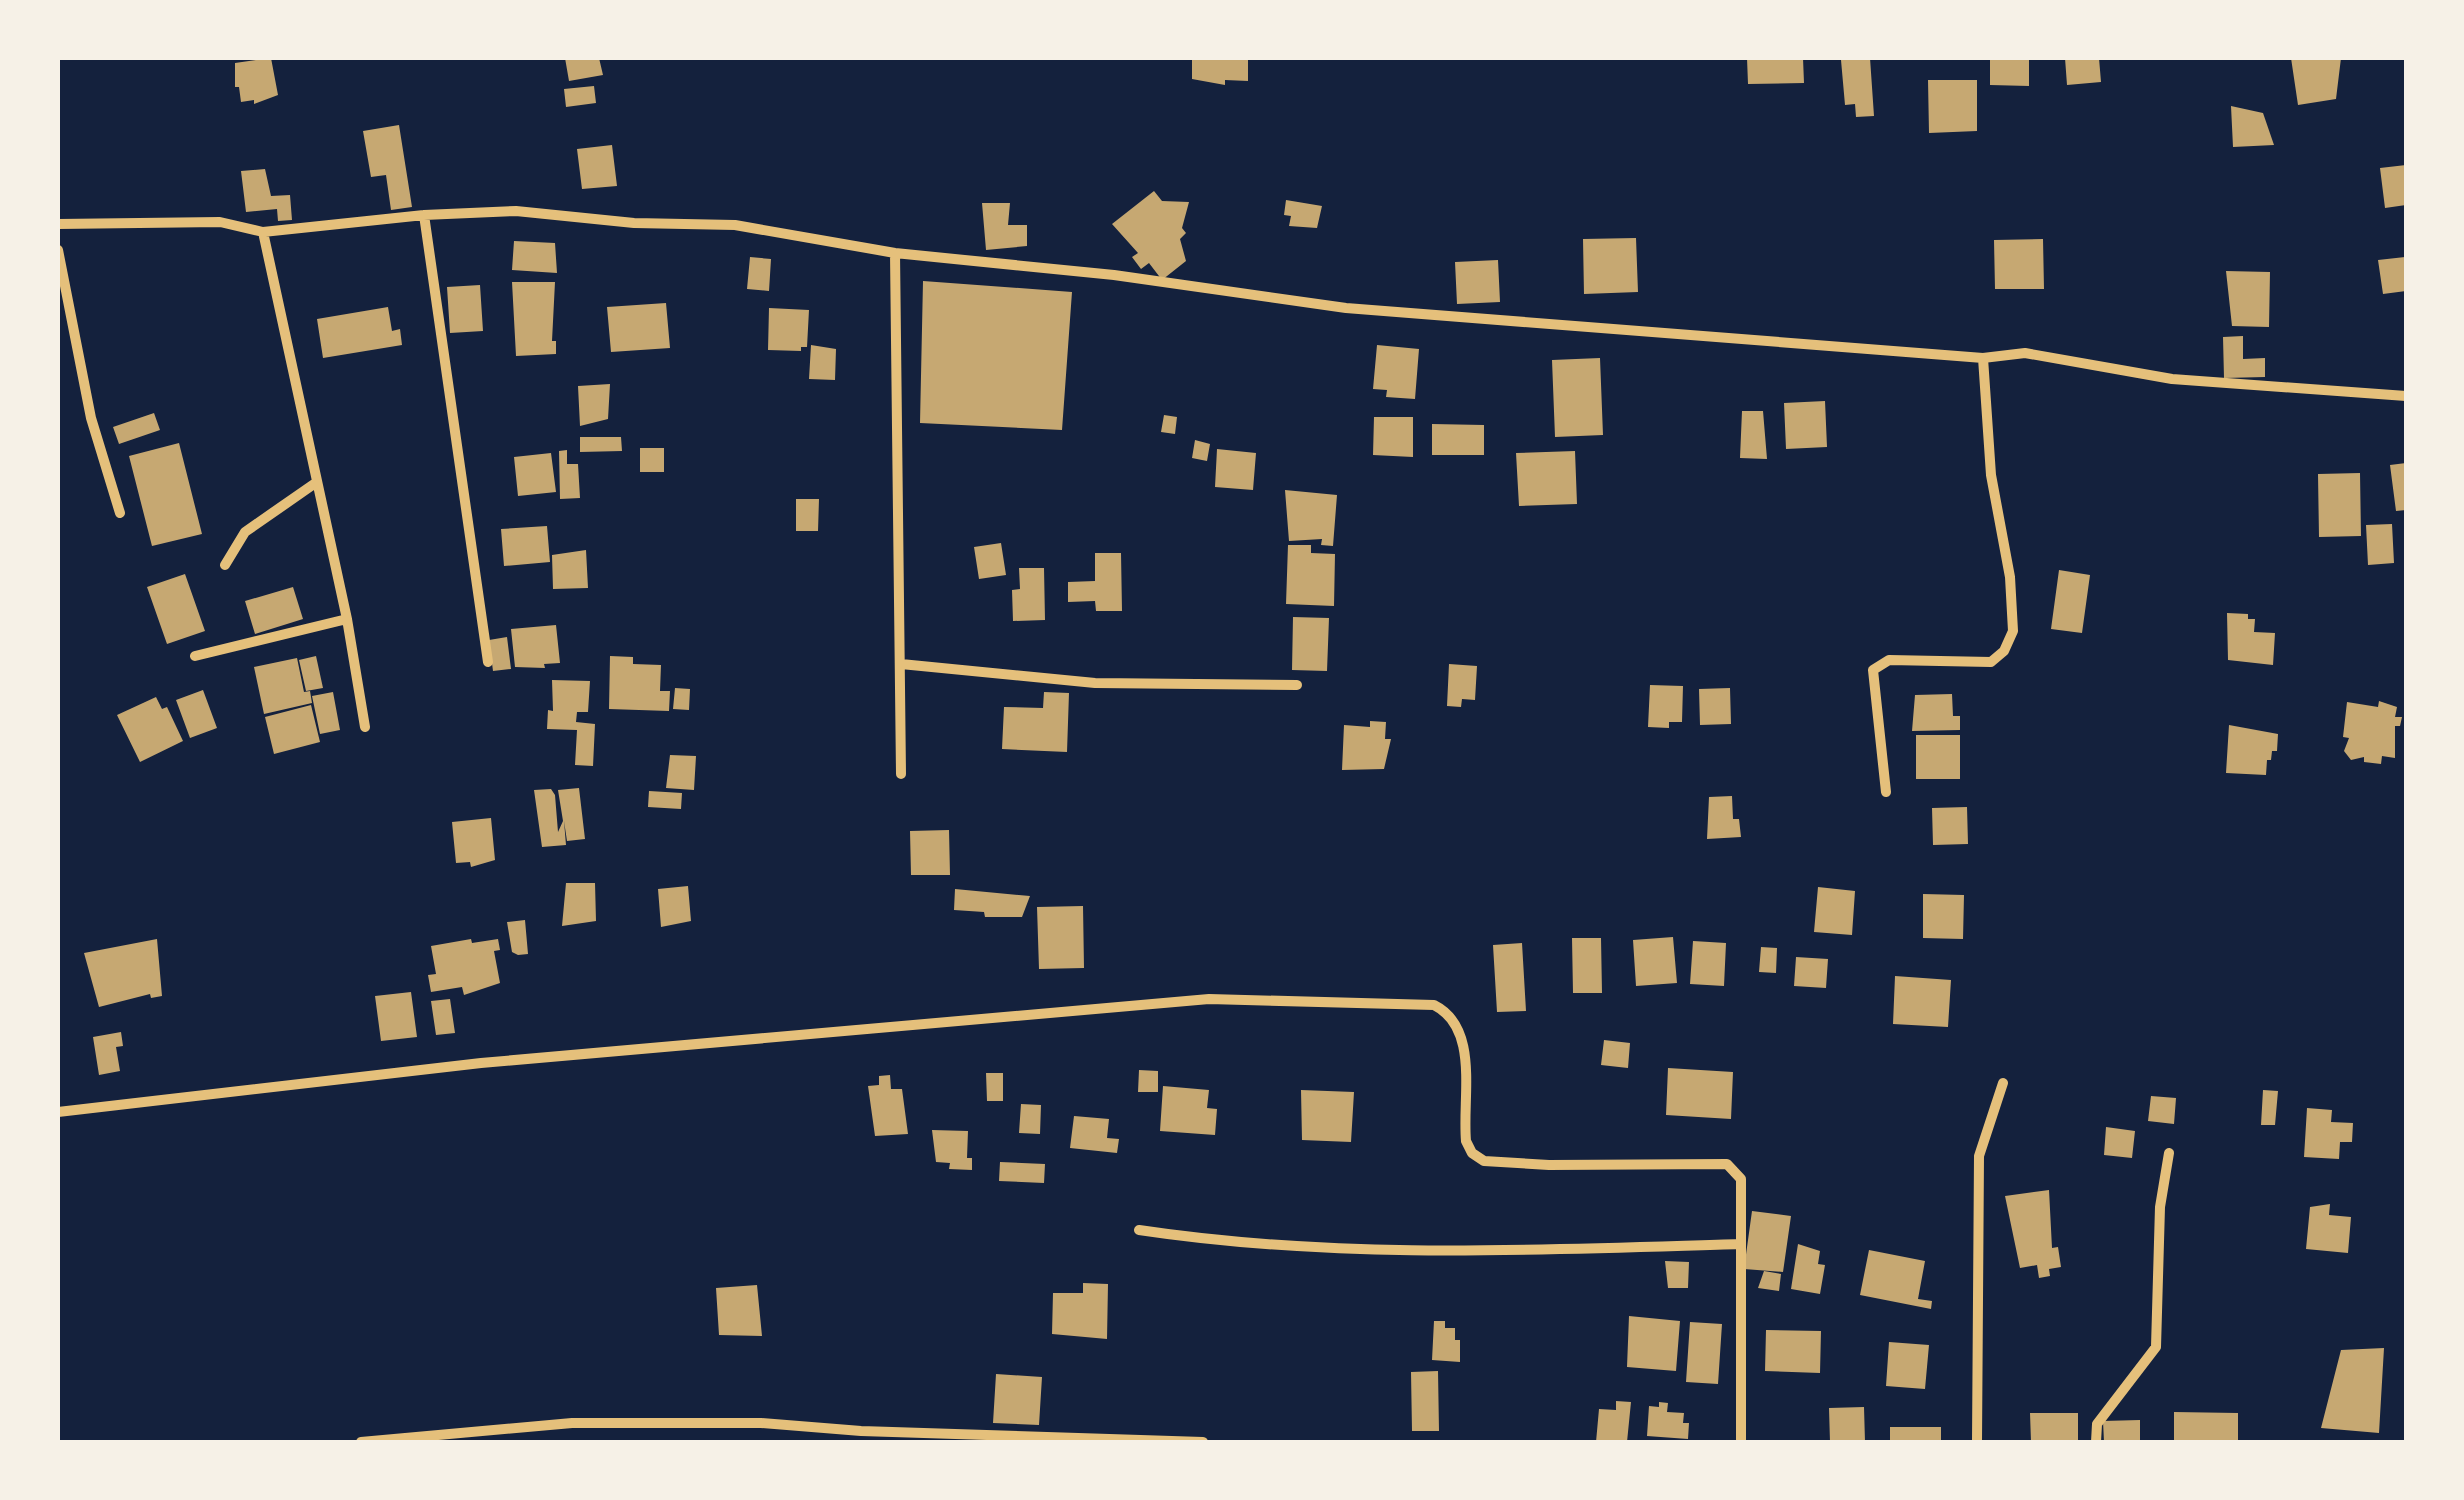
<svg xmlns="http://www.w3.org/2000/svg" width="2464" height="1500" viewBox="0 0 2464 1500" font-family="Barlow,sans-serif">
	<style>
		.building { fill: #c6a872 }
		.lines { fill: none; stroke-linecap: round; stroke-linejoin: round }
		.minor { stroke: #e5c07b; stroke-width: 10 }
	</style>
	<rect width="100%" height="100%" fill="#14213d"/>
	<path class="building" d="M271,58l7,37 -24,9v-4l-13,2 -2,-15h-4v-24z
		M565,58h34l4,17 -34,6z
		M1192,58h56v23l-23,-1v5l-33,-6z
		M1747,58h56l1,25 -56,1z
		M1870,58l4,58 -18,1 -1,-13 -10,1 -4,-45z
		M1990,58h39v28l-39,-1z
		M2065,58h34l2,24 -34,3z
		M2291,58h50l-5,41 -38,6z
		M1928,80h49v51l-48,2z
		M594,86l2,17 -30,4 -2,-18z
		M2231,106l32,7 11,32 -41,2z
		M399,125l13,82 -21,3 -5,-35 -15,2 -8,-46z
		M612,145l5,41 -35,3 -5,-40z
		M2406,165v40l-21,3 -5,-40z
		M265,169l6,27 19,-1 2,25 -14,1 -1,-12 -31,3 -5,-41z
		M1154,191l8,10 27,1 -7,26 4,5 -6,6 6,22 -24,19 -13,-17 -8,6 -9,-12 6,-4 -26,-29z
		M1286,200l36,6 -5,22 -28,-2 2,-10 -7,-1z
		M982,203h28l-2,22h19v21l-41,4z
		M1636,238l2,54 -54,2 -1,-55z
		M2043,239l1,50h-49l-1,-49z
		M514,241l41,2 2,30 -45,-3z
		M750,257l21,2 -2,32 -22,-2z
		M2405,257l1,34 -23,3 -5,-34z
		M1498,260l2,42 -43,2 -2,-42z
		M2226,271l44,1 -1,55 -37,-1z
		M923,281l149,11 -10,138 -142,-7z
		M512,282h43l-3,59h4v13l-40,2z
		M480,285l3,46 -33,2 -3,-46z
		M666,303l4,45 -59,4 -4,-45z
		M388,307l4,24 8,-2 2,16 -79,13 -6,-39z
		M769,308l40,2 -2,37h-6v4l-33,-1z
		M2243,336v23l22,-1v19l-41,1 -1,-41z
		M811,345l25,4 -1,31 -26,-1z
		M1377,345l42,4 -4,50 -29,-2 1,-7 -14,-1z
		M1600,358l3,77 -48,2 -3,-77z
		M610,384l-2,35 -28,7 -2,-40z
		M1825,401l2,46 -41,2 -2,-46z
		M1742,411h21l4,48 -27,-1z
		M154,413l6,17 -41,14 -6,-17z
		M1164,415l13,2 -2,17 -14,-2z
		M1374,417h39v40l-40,-2z
		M1432,424l52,1v30h-52z
		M580,437h41l1,14 -42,1z
		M1195,440l15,4 -3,17 -15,-3z
		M179,443l23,91 -50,12 -23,-90z
		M640,448h24v24h-24z
		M1217,449l39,4 -3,37 -38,-3z
		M567,450v14h11l2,34 -20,1 -1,-48z
		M1575,451l2,53 -58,2 -3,-53z
		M551,453l5,39 -38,4 -4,-39z
		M2406,463v47l-10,1 -6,-46z
		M2360,473l1,63 -42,1 -1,-63z
		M1285,490l52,5 -4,51 -12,-1 1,-6 -33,2z
		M796,499h23l-1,32h-22z
		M2392,524l2,39 -26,2 -2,-40z
		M547,526l3,36 -46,4 -3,-37z
		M1001,543l5,32 -27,4 -5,-32z
		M1288,545h23v8l24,1 -1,52 -48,-2z
		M586,550l2,38 -35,1 -1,-34z
		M1095,553h26l1,58h-26l-1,-10 -27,1v-20l27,-1z
		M1019,568h25l1,52 -32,1 -1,-31 8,-1z
		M2059,570l31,5 -8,58 -31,-4z
		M185,574l20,57 -38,13 -20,-57z
		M293,587l10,32 -48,15 -10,-33z
		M2227,613l21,1v5h7l-1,13 21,1 -2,32 -45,-5z
		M1293,617l36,1 -2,53 -35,-1z
		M556,625l4,38 -16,1 1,4 -30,-1 -4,-38z
		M507,637l4,32 -18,2 -4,-31z
		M316,656l7,32 -17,3 -7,-31z
		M610,656l23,1v7l28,1 -1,26h10l-1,20 -60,-2z
		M297,658l7,34 6,-1 2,12 -48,11 -10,-47z
		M1449,664l28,2 -2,34 -13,-1 -1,8 -14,-1z
		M552,680l38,1 -2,31h-11l-1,10 19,2 -2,42 -18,-1 2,-35 -30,-1 1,-19 5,1z
		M1650,685l33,1 -1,36h-13v6l-21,-1z
		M675,688l15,1 -1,21 -16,-1z
		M1730,688l1,36 -31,1 -1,-36z
		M203,690l14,38 -27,10 -14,-38z
		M333,692l7,38 -20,4 -8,-38z
		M1044,692l25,1 -2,59 -65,-3 2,-42 39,1z
		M1952,694l1,22h7v14l-48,1 3,-36z
		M156,697l6,12 5,-2 16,34 -43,21 -23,-47z
		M2379,701l18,6 -2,10h7l-2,9h-5v32l-13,-2 -1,8 -17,-2v-5l-13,3 -7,-9 5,-13 -6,-1 4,-35 31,5z
		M311,705l9,37 -46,12 -9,-37z
		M1370,721l16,1 -1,17h6l-7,30 -42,1 2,-45 26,2z
		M2229,725l49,9 -1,17h-5l-1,9h-4l-1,15 -40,-2z
		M1916,735h44v44h-44z
		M670,755l26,1 -2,34 -28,-2z
		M579,788l6,51 -18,2 -3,-20 2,24 -24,2 -8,-57 17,-1 4,6 3,37 5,-11 -5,-31z
		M649,791l33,2 -1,16 -33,-2z
		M1732,796l1,23h6l2,18 -34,2 2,-42z
		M1967,807l1,37 -35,1 -1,-37z
		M491,818l4,42 -24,7 -1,-5 -14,1 -4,-41z
		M949,830l1,45h-39l-1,-44z
		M566,883h29l1,38 -34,5z
		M688,886l3,35 -30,6 -3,-38z
		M1818,887l37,4 -3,44 -38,-3z
		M955,889l75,7 -8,21h-37l-1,-5 -30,-2z
		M1923,894l41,1 -1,44 -40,-1z
		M1083,906l1,62 -45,1 -2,-62z
		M525,920l3,34 -10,1 -6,-3 -5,-30z
		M1673,937l4,46 -41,3 -3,-46z
		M1572,938h29l1,55h-29z
		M157,939l5,57 -11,2 -1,-4 -51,13 -15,-54z
		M471,939l1,4 26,-4 2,11 -6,1 6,32 -36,12 -2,-8 -31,5 -3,-17 8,-1 -5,-28z
		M1693,941l33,2 -2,43 -34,-2z
		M1522,943l4,68 -29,1 -4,-67z
		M1761,947l16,1 -1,25 -17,-1z
		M1796,957l32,2 -2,29 -32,-2z
		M1895,976l56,4 -3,47 -55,-3z
		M411,992l6,45 -36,4 -6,-45z
		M450,999l5,34 -19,2 -5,-34z
		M121,1032l2,14 -7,1 4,24 -21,4 -6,-38z
		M1604,1040l26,3 -2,25 -27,-3z
		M1668,1068l65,4 -2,47 -65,-4z
		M1139,1070l19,1v21h-20z
		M986,1073h17v28h-16z
		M890,1075l1,14h11l6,45 -33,2 -7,-50 11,-1v-9z
		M1163,1086l46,4 -2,18 10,1 -2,26 -55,-4z
		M1301,1090l53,2 -3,50 -49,-2z
		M2263,1090l15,1 -3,34h-14z
		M2151,1096l25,2 -2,26 -26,-3z
		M1021,1104l20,1 -1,29 -21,-1z
		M2307,1108l25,2 -1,12 22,1 -1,19h-12l-1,17 -35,-2z
		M1074,1116l35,3 -2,19 12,1 -2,14 -47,-5z
		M2106,1127l29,4 -3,27 -28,-3z
		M932,1130l36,1 -1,27h5v12l-23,-1 1,-6 -14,-1z
		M1000,1162l45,2 -1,19 -45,-2z
		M2049,1190l3,58 6,-1 3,20 -12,2 1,7 -11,2 -2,-13 -17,3 -15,-72z
		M2330,1204l-1,11 22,2 -3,36 -42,-4 4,-42z
		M1752,1211l39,5 -8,56 -39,-3z
		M1798,1244l22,7 -2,13 7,1 -5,29 -29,-5z
		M1869,1250l56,11 -7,38 14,2 -1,8 -71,-14z
		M1665,1261l24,1 -1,26h-20z
		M1764,1271l17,3 -2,17 -21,-3z
		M1083,1283l25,1 -1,55 -55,-5 1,-41h30z
		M757,1285l5,51 -43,-1 -3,-47z
		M1629,1316l51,5 -4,50 -49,-4z
		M1434,1321h11v7h10v12h5v22l-28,-2z
		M1690,1322l32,2 -4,60 -32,-2z
		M1766,1330l55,1 -1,42 -55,-2z
		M1889,1342l40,3 -4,44 -39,-3z
		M2384,1348l-5,85 -58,-5 20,-78z
		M1438,1371l1,60h-27l-1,-59z
		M996,1374l46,3 -3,48 -46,-2z
		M1616,1401l15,1 -4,40h-31l3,-33 17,1z
		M1659,1402l9,1 -1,9 17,1 -1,10h6l-1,16 -41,-3 2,-30 10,1z
		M1864,1407l1,35h-35l-1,-34z
		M2174,1412l64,1v29h-64z
		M2030,1413h48v29h-47z
		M2140,1420v22h-36l-1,-21z
		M1890,1427h51v15h-46l-5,-1z"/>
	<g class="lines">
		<path class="minor" d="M424,215l64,447
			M58,224l162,-2 43,10 161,-17 92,-4 118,12 101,2 160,28 219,22 232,33 637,50 42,-5 147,26 234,17
			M263,232l84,387 18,108
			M58,250l33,168 29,95
			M895,253l6,521
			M225,565l20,-33 69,-48
			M195,656l152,-37
			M901,664l194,19 202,2
			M1886,792l-13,-122 16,-10 102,2 13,-11 9,-20 -3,-54 -19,-102 -8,-117
			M58,1112l423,-49 728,-64 225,6c46,23 28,92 32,136l6,12 12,8 65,4 178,-1 14,15v263
			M1139,1230c200,30 400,20 601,14
			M361,1442l211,-19h189l100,8 342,11
			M1977,1442l2,-286 24,-73
			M2096,1442l1,-18 59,-77 4,-140 9,-54"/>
	</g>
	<rect width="2464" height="1500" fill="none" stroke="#f6f1e7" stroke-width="120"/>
</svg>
